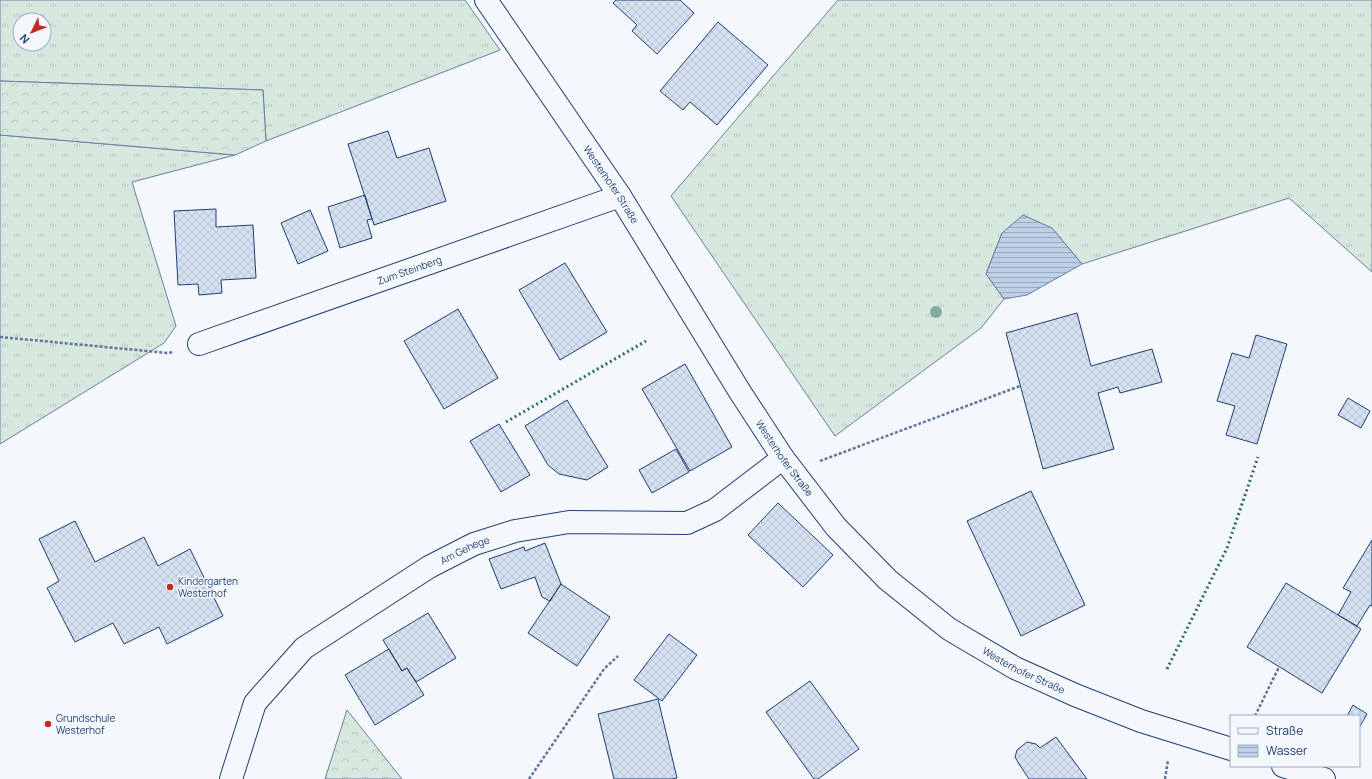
<svg xmlns="http://www.w3.org/2000/svg" width="1372" height="779" viewBox="0 0 1372 779" font-family="Manrope,sans-serif">
	<style>
		.grass { fill: url(#grass-tufts); stroke: #687fa3; fill-rule: evenodd }
		.forest { fill: url(#forest-crowns); stroke: #687fa3 }
		.water { fill: url(#water-rules); stroke: #687fa3 }
		.building { fill: url(#building-cross-hatch); stroke: #1d3f73 }
		.lines { fill: none; stroke-linecap: round; stroke-linejoin: round }
		.minor-casing { stroke: #1d3f73; stroke-width: 24 }
		.secondary-casing { stroke: #1d3f73; stroke-width: 24 }
		.path { stroke: #5e769c; stroke-width: 2.5; stroke-dasharray: 3 2; stroke-linecap: butt }
		.minor { stroke: #f4f7fb; stroke-width: 22 }
		.secondary { stroke: #f4f7fb; stroke-width: 22 }
		.hedge { stroke: #2c6c60; stroke-width: 3; stroke-dasharray: 2 3; stroke-linecap: butt }
		.tree { fill: #86aba6 }
		.poi-dot { fill: #c62828; stroke: #f4f7fb; stroke-width: 1.5 }
		.labels { text-anchor: middle; dominant-baseline: central; stroke-width: 3; stroke-linejoin: round; paint-order: stroke }
		.street-label { font-size: 10px; fill: #1d3f73; stroke: #f4f7fb }
		.poi-label { font-size: 10px; fill: #1d3f73; stroke: #f4f7fb; text-anchor: start }
	</style>
	<defs>
		<pattern id="grass-tufts" width="24" height="20" patternUnits="userSpaceOnUse"><rect width="24" height="20" fill="#d7e8df"/><path d="M3 7l-1-3M5 7V3M7 7l1-3M15 17l-1-3M17 17v-4M19 17l1-3" fill="none" stroke="#b8c8c3"/></pattern>
		<pattern id="forest-crowns" width="20" height="18" patternUnits="userSpaceOnUse"><rect width="20" height="18" fill="#d7e8df"/><path d="M2 6a3 3 0 1 1 6 0M12 15a3 3 0 1 1 6 0" fill="none" stroke="#b8c8c3"/></pattern>
		<pattern id="water-rules" width="6" height="5" patternUnits="userSpaceOnUse"><rect width="6" height="5" fill="#bed0e5"/><path d="M0 2.5h6" fill="none" stroke="#9aaabe"/></pattern>
		<pattern id="building-cross-hatch" width="8" height="8" patternUnits="userSpaceOnUse"><rect width="8" height="8" fill="#d5e0f0"/><path d="M0 0l8 8M0 8l8-8" fill="none" stroke="#b6c1d1"/></pattern>
	</defs>
	<rect width="100%" height="100%" fill="#f4f7fb"/>
	<path class="grass" d="M0,0h465l35,50 -234,91 -3,-51 -263,-9zM20,20h24v24h-24z
		M838,0h534v272l-83,-74 -207,66 -30,-36 -50,5 -16,41 18,25 -23,29 -146,108 -164,-240z
		M0,135l235,20 -103,27 44,144 -12,17 -164,101z"/>
	<path class="forest" d="M0,81l263,9 3,51 -31,14 -235,-20z
		M347,710l55,69h-77z"/>
	<path class="water" d="M1023,215l29,13 30,36 -55,31 -23,4 -18,-25 16,-41z"/>
	<path class="building" d="M616,0h64l14,13 -37,41 -25,-23 5,-6 -24,-22z
		M718,22l50,43 -51,60 -27,-23 -7,8 -23,-19z
		M388,131l9,27 32,-10 17,53 -72,24 -26,-81z
		M365,195l7,24 -5,1 5,18 -32,10 -12,-41z
		M216,209v18l37,-2 3,53 -35,2 1,13 -23,2 -1,-11 -20,1 -4,-74z
		M310,210l18,41 -30,13 -17,-41z
		M565,263l42,69 -47,28 -41,-70z
		M458,309l40,69 -54,31 -40,-68z
		M1077,313l14,53 61,-17 10,33 -42,11 -2,-6 -20,6 16,56 -71,20 -37,-136z
		M1256,335l31,9 -30,100 -31,-9 9,-29 -18,-5 15,-48 17,5z
		M685,364l47,83 -42,24 -48,-82z
		M1348,398l22,13 -9,17 -23,-13z
		M567,400l41,67 -21,13 -28,-6 -11,-9 -23,-39z
		M499,424l31,51 -29,17 -31,-51z
		M676,449l13,23 -37,21 -13,-23z
		M1031,491l54,114 -64,31 -54,-115z
		M778,503l55,52 -30,32 -55,-52z
		M75,521l20,41 49,-25 14,29 32,-17 33,67 -56,28 -8,-17 -35,17 -11,-21 -38,19 -28,-54 12,-7 -20,-42z
		M1372,540v66l-2,-1 -13,21 -19,-11 13,-23 -8,-4z
		M545,543l16,41 -11,17 -8,-4 -7,-20 -34,12 -12,-30 35,-12 1,4z
		M1286,583l75,46 -39,64 -75,-46z
		M561,584l49,33 -33,49 -49,-33z
		M428,613l28,45 -40,24 -9,-14 -5,3 -19,-31z
		M669,634l28,21 -35,46 -28,-21z
		M389,649l13,22 5,-3 17,27 -49,30 -30,-50z
		M810,681l49,68 -41,30h-4l-48,-67z
		M658,699l19,79 -5,1h-58l-16,-65z
		M1353,705l14,9 -8,14v-12h-12z
		M1056,737l31,42h-58l-10,-15 -4,-7 2,-7 10,-8 9,2 4,4z"/>
	<g class="lines">
		<g class="minor-casing">
			<g id="minor">
				<path id="s1" d="M199,344l421,-148"/>
				<path id="s2" d="M231,779l24,-76 49,-55 125,-81 45,-23 41,-13 54,-9 118,1 28,-13 68,-52"/>
			</g>
		</g>
		<g class="secondary-casing">
			<g id="secondary">
				<path id="s3" d="M486,0l134,196 120,196 43,66 53,69 52,53 61,49 66,39 60,27 66,26 90,28"/>
				<path d="M1283,766l41,13"/>
			</g>
		</g>
		<path class="path" d="M0,337l168,16 5,-1
			M820,461l200,-75
			M1255,716l24,-49
			M529,779l75,-110 14,-13
			M1165,779l3,-19"/>
		<use href="#minor" class="minor"/>
		<use href="#secondary" class="secondary"/>
		<path class="hedge" d="M506,422l140,-81
			M1167,669l60,-121 31,-91"/>
	</g>
	<circle class="tree" cx="936" cy="312" r="6"/>
	<g class="poi-dot">
		<circle cx="170" cy="587" r="4"/>
		<circle cx="48" cy="724" r="4"/>
	</g>
	<g class="labels">
		<g class="street-label">
			<text stroke="none"><textPath href="#s3" startOffset="223">Westerhofer Straße</textPath></text>
			<text stroke="none"><textPath href="#s1" startOffset="223">Zum Steinberg</textPath></text>
			<text stroke="none"><textPath href="#s3" startOffset="547">Westerhofer Straße</textPath></text>
			<text stroke="none"><textPath href="#s2" startOffset="342">Am Gehege</textPath></text>
			<text stroke="none"><textPath href="#s3" startOffset="871">Westerhofer Straße</textPath></text>
		</g>
		<g class="poi-label">
			<text x="178" y="581">Kindergarten<tspan x="178" dy="12">Westerhof</tspan></text>
			<text x="56" y="718">Grundschule<tspan x="56" dy="12">Westerhof</tspan></text>
		</g>
	</g>
	<rect x="1230" y="715" width="130" height="52" fill="#f4f7fb" stroke="#9eadc5"/>
	<rect x="1238" y="728" width="20" height="6" fill="#f4f7fb" stroke="#9eadc5"/>
	<text x="1266" y="735" font-size="12" fill="#1d3f73">Straße</text>
	<rect x="1238" y="745" width="20" height="12" fill="url(#water-rules)" stroke="#9eadc5"/>
	<text x="1266" y="755" font-size="12" fill="#1d3f73">Wasser</text>
	<g transform="translate(32 32) rotate(227)"><circle r="19" fill="#f4f7fb" stroke="#9eadc5"/>
	<path d="M0-3L7 15L0 10L-7 15Z" fill="#c62828"/>
	<text y="-6" font-size="11" font-weight="bold" text-anchor="middle" fill="#1d3f73">N</text>
	</g>
</svg>
